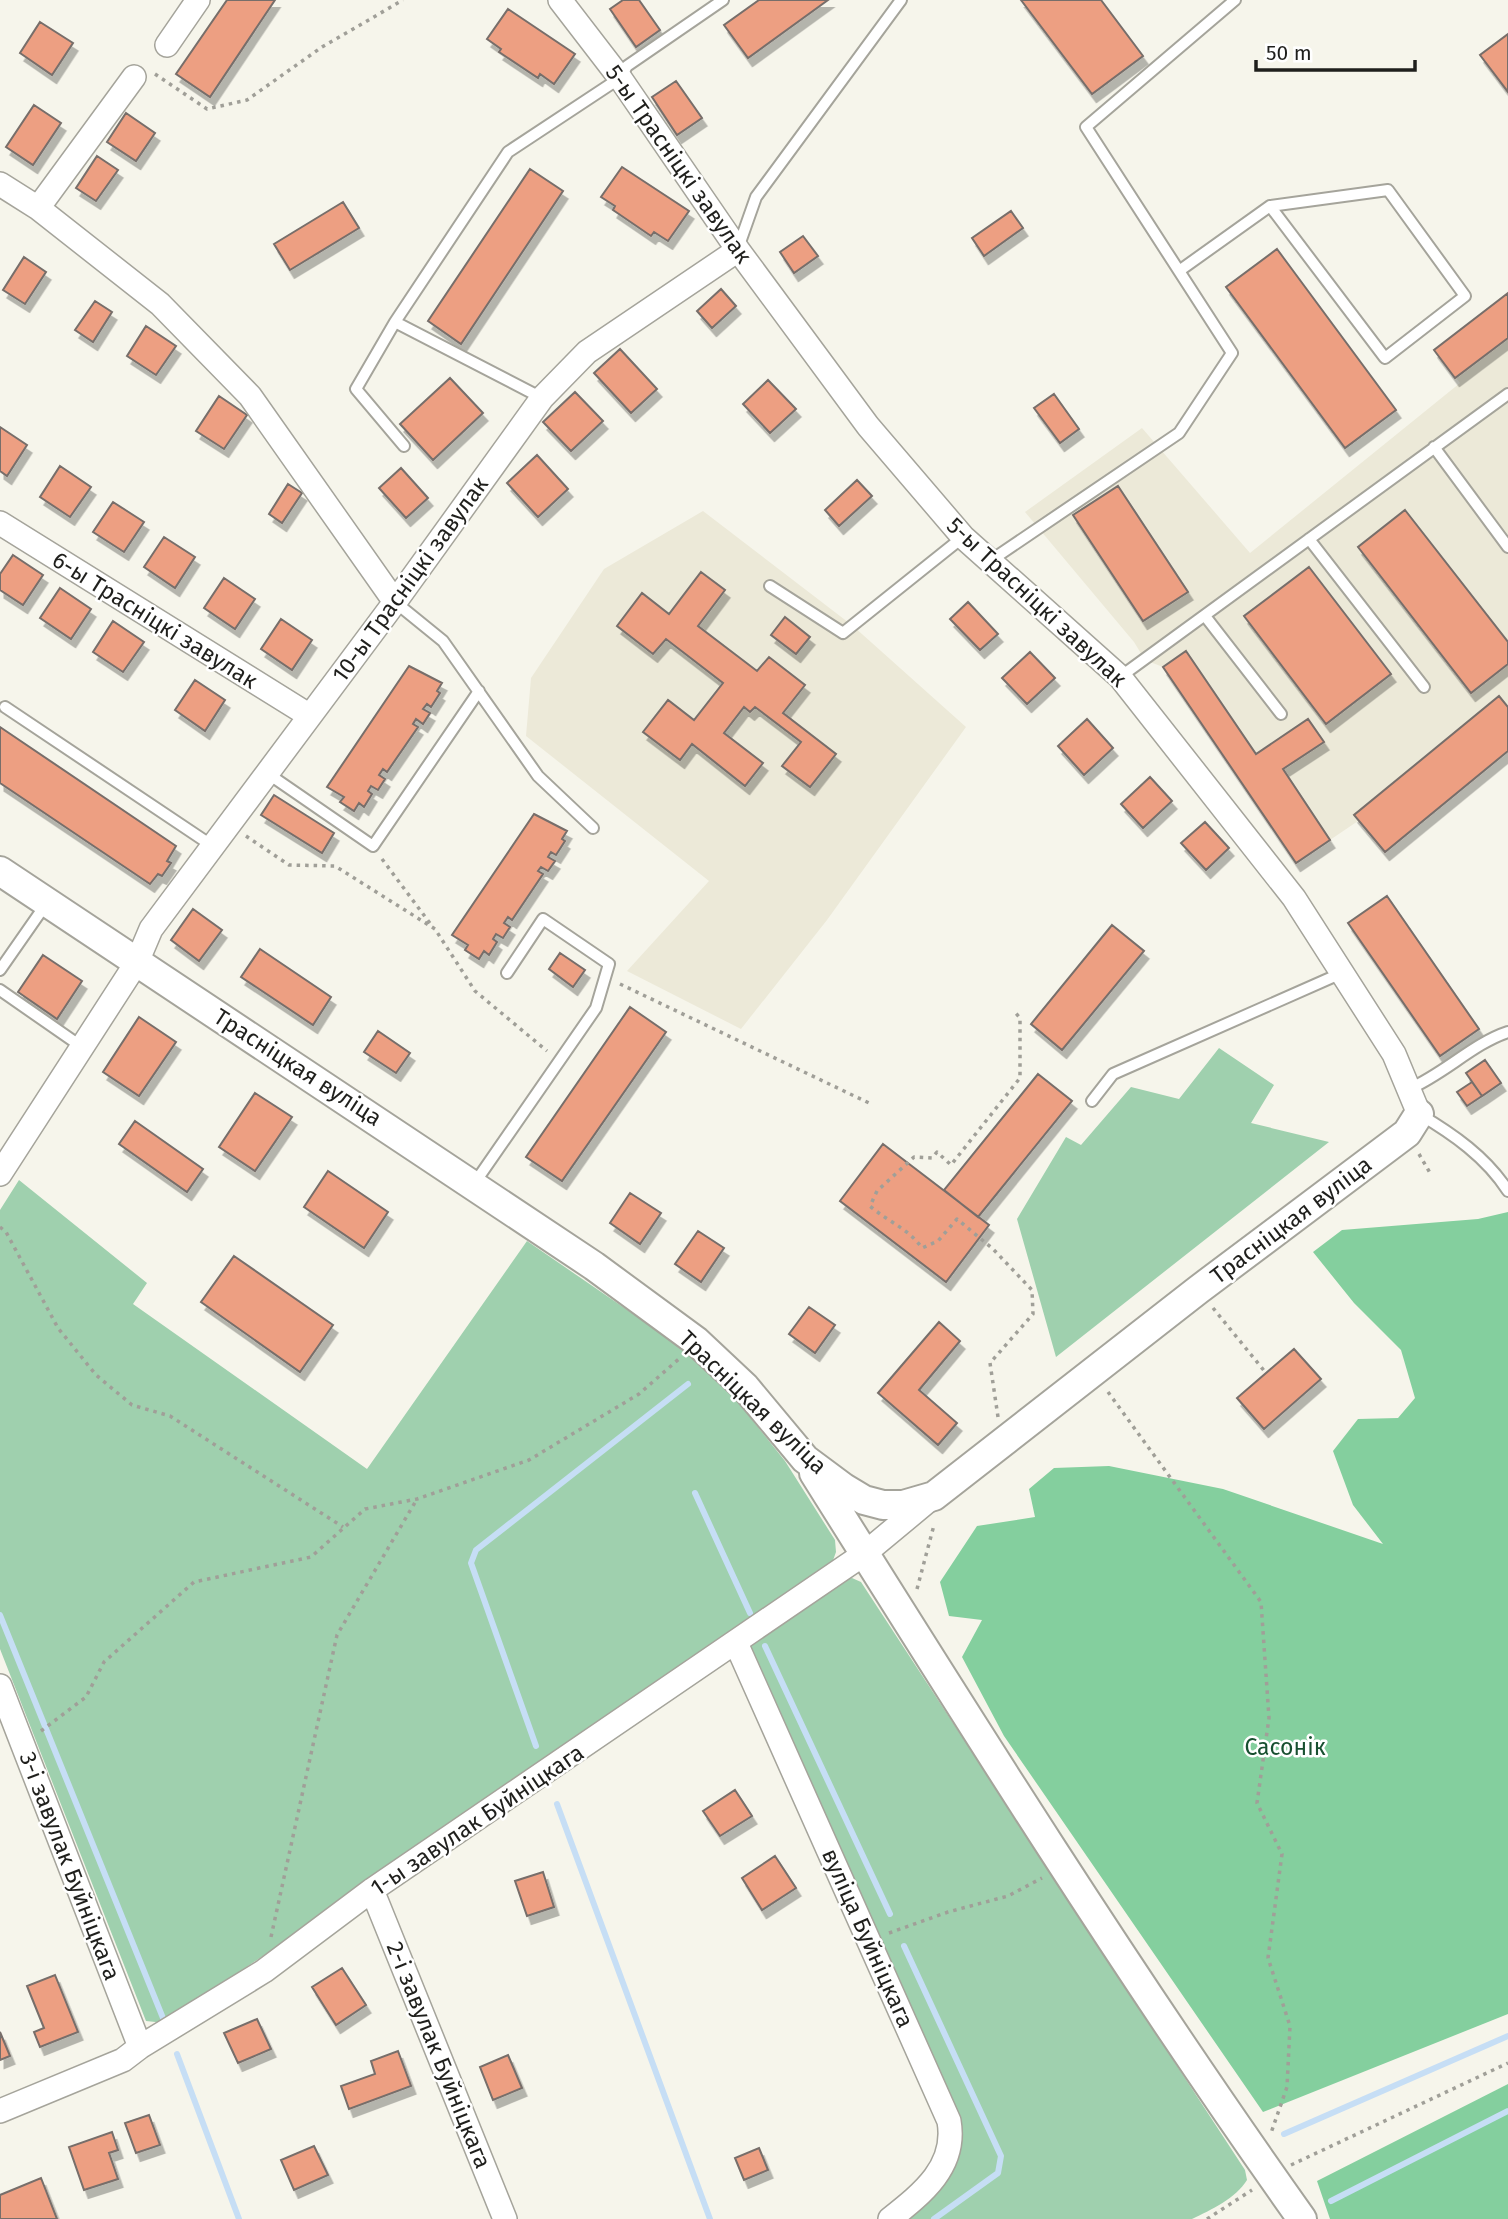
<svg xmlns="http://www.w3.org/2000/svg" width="1508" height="2219" viewBox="0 0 1508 2219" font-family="'Fira Sans',sans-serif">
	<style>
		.built { fill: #ece9d8 }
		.green { fill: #9fd0ae }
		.forest { fill: #84cf9e }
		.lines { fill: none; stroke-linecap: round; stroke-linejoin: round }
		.stream { stroke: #c6def5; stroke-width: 6 }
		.building { fill: #ed9f82; stroke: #776e6a; stroke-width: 2; filter: url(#shadow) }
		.service-casing { stroke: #a5a49b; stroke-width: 14 }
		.minor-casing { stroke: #a5a49b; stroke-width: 26 }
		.tertiary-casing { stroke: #a5a49b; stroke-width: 32 }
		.path { stroke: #a09f98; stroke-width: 3.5; stroke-dasharray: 3.5 5; stroke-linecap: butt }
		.service { stroke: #fff; stroke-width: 10 }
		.minor { stroke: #fff; stroke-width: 23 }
		.tertiary { stroke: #fff; stroke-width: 28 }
		.labels { text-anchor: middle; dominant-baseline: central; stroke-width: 5; stroke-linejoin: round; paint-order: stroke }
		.street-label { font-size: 23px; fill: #1f1f1c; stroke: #fff }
		.park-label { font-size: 23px; fill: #185030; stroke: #fff }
	</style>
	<defs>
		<filter id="shadow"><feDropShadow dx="4.5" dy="8" stdDeviation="0" flood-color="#0004"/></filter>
	</defs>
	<rect width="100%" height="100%" fill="#f6f5eb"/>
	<path class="built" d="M1508,293v458l-123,101 -27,-31 -62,42 -133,-196 -18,-7 -11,-18 -109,-130 117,-84 108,125 210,-170 -26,-33z
		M703,511l150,115 113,101 -139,193 -86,109 -114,-58 82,-90 -183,-145 5,-58 73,-109z"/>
	<path class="green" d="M1219,1048l55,37 -23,38 78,19 -273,215 -39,-138 49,-82 15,8 50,-58 48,12z
		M19,1180l128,103 -14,21 234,165 160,-228 160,110 35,31 63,79 50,79 1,12 -5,14 -666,457 -19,-2 -146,-372v-439z
		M852,1578l9,4 384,588 2,10c-11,18 -36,30 -55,39h-285c35,-27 58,-53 53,-99l-211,-469 3,-9 89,-62z"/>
	<path class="forest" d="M1508,1212v802l-245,98 -259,-376 -42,-79 20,-37 -33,-4 -9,-34 37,-56 58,-9 -6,-28 25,-21 55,-2 114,23 160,55 -30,-39 -20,-54 25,-32 40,-1 17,-20 -14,-48 -47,-47 -41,-51 29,-22 136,-11z
		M1508,2084v135h-178l-13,-38z"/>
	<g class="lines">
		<path class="stream" d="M695,1493l55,120
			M0,1615l165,408
			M765,1646l125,268
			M536,1746l-65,-183 5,-13 212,-166
			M557,1804l153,415
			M904,1946l97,210 -3,17 -64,46
			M177,2054l62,165
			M1284,2134l224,-98
			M1331,2201l177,-90"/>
	</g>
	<path class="building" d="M227,0h48l-65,97 -34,-23z
		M623,0h16l21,30 -24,17 -26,-38z
		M759,0h69l-80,58 -24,-33z
		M1021,0h80l42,56 -51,38z
		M508,9l67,45 -21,30 -14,-10 -2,4 -39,-26 2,-3 -14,-10z
		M40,22l33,21 -21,32 -32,-22z
		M1508,34v58l-28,-37z
		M676,81l26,37 -25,17 -25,-38z
		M34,105l27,18 -28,42 -27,-18z
		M126,113l29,20 -19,28 -29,-19z
		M97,156l21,14 -22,31 -20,-13z
		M622,167l67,44 -21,30 -14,-9 -3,4 -38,-26 2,-4 -14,-9z
		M530,169l33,22 -102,153 -33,-23z
		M343,202l16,26 -69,42 -16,-26z
		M1011,211l12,17 -39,28 -12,-18z
		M803,236l15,20 -24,17 -14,-21z
		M1277,249l119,161 -51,38 -119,-161z
		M24,257l22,15 -21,32 -22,-14z
		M721,289l15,17 -24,22 -15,-17z
		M1508,293v45l-53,40 -21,-28z
		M95,301l17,11 -19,30 -18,-12z
		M146,326l30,20 -20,29 -29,-19z
		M620,349l37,40 -26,24 -37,-40z
		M450,378l33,35 -50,47 -33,-36z
		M768,380l28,29 -26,24 -27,-29z
		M575,392l28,29 -32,30 -28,-29z
		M1054,394l25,35 -19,14 -26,-35z
		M219,396l28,19 -23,34 -28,-18z
		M0,427l27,18 -20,31 -7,-5z
		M537,455l31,34 -30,28 -31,-34z
		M60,466l31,21 -21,30 -30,-20z
		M401,468l27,30 -22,20 -27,-30z
		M857,480l15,16 -33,30 -14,-16z
		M288,484l14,9 -20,30 -13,-9z
		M1118,486l70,106 -45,29 -70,-106z
		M113,502l31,20 -20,30 -31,-20z
		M1405,510l103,132v22l-37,29 -113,-146z
		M164,537l31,20 -20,31 -31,-21z
		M13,555l30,20 -20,30 -23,-15v-16z
		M1309,567l82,107 -65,50 -82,-108z
		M701,572l24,18 -27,36 59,45 12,-14 36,28 -22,28 53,41 -26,33 -28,-21 19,-24 -46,-35 -5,5 -6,-5 -20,26 39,30 -18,23 -53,-42 -12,16 -37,-28 25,-32 26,20 29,-37 -57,-44 -13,15 -36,-28 25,-33 27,21z
		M224,578l31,21 -20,30 -31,-21z
		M60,588l31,21 -20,30 -31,-21z
		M968,602l30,32 -18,16 -30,-31z
		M785,617l25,20 -14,17 -25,-19z
		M281,619l31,21 -20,30 -31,-21z
		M113,621l31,21 -21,30 -30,-20z
		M1186,651l70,103 52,-35 16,23 -41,27 47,71 -34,23 -133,-196z
		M1030,652l25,26 -28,26 -25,-26z
		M409,666l33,17 -5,8 3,2 -9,14 -4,-3 -4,5 7,4 -7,11 -7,-5 -3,5 5,3 -31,45 -4,-3 -4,6 6,4 -7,11 -7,-4 -3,5 4,3 -8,13 -5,-4 -5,8 -14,-9 4,-5 -17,-10z
		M195,680l30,20 -20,31 -30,-21z
		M1499,696l9,11v44l-123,101 -31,-37z
		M1087,719l26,29 -29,27 -26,-29z
		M0,727l176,119 -9,15 4,2 -9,13 -4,-2 -8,10 -150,-101z
		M1150,777l22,24 -29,27 -22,-24z
		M274,795l60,38 -12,20 -61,-38z
		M534,814l33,17 -5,8 3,2 -9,14 -5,-3 -3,5 7,4 -7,10 -7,-4 -3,4 5,3 -31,46 -4,-3 -4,6 6,4 -7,11 -7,-4 -3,5 4,3 -8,13 -5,-4 -5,8 -14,-9 3,-5 -16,-10z
		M1205,822l24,26 -23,22 -25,-27z
		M1387,896l92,133 -39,27 -92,-133z
		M193,909l29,21 -23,31 -28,-21z
		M1112,925l32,26 -82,99 -31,-26z
		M260,949l71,48 -18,28 -72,-48z
		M560,953l25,17 -12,17 -24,-18z
		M43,955l39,26 -25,38 -39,-27z
		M630,1007l36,25 -104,149 -36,-24z
		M139,1017l37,25 -37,54 -36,-24z
		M378,1031l32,22 -14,20 -32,-21z
		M1485,1060l16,23 -19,13 -16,-23z
		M1038,1074l34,27 -94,116 -34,-27z
		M1472,1082l10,14 -15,10 -10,-14z
		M255,1093l37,24 -37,54 -36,-24z
		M135,1121l68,48 -16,23 -68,-48z
		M883,1144l106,81 -43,57 -106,-81z
		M328,1171l60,41 -24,36 -60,-41z
		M630,1193l31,20 -21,31 -30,-21z
		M698,1231l26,17 -23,34 -26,-18z
		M234,1256l99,69 -33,47 -99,-70z
		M809,1307l26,18 -20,28 -26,-19z
		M939,1322l21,19 -41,49 38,33 -19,22 -60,-52z
		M1294,1349l27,30 -57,50 -27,-31z
		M735,1790l17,26 -32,20 -17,-25z
		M775,1856l21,32 -34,22 -20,-32z
		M543,1872l11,35 -27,9 -12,-35z
		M342,1968l24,37 -30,20 -24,-38z
		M55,1975l23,57 -38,15 -6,-15 10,-4 -17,-42z
		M257,2019l14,30 -33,14 -14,-30z
		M0,2032l10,24 -10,4z
		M398,2051l13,35 -62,23 -8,-23 34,-12 -4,-13z
		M508,2055l14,33 -29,12 -13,-33z
		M149,2115l11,30 -24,8 -11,-30z
		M112,2132l6,18 -9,3 9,26 -34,11 -15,-43z
		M314,2146l14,29 -34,15 -13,-30z
		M759,2148l9,22 -24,10 -9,-22z
		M41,2178l16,41h-57v-24z"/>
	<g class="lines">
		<g class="service-casing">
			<path id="service" d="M738,248l18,-51 145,-197
				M1179,271l91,-65 118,-16 77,106 -80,62 -115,-152
				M395,322l-39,67 48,57
				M542,398l-147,-76 113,-170 112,-74 7,-12 96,-66
				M1434,447l74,100
				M1309,539l115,148
				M990,561l189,-128 53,-80 -146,-226 149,-127
				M770,586l73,47 120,-96
				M395,602l48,39 95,135 55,52
				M1205,616l76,98
				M1120,677l388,-283
				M5,707l209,140
				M267,773l106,73 106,-155
				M0,970l46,-66
				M0,990l82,57
				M1409,1089c35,-15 65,-46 99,-57
				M1092,1101l21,-27 231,-102
				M1419,1114c34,20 67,43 89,77
				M474,1184l122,-176 13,-44 -66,-45 -36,54"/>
		</g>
		<g class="minor-casing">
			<path id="minor" d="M560,0l60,78 118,172 130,176 95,111 157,140 174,221 100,156 25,60
				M167,45l31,-45
				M0,184l38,24 122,96 90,92 145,206
				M38,208l96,-131
				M0,523l310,193
				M0,1174l137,-212 14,-33 244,-327 147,-204 45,-46 151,-102
				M736,1643l213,478c8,45 -26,72 -59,98
				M0,1686l140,361
				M372,1890l133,329
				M0,2111l123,-51 17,-13 124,-76 108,-81 492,-336 65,-54"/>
		</g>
		<g class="tertiary-casing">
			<path id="tertiary" d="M0,871l594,395 102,75 49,46 60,72 39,29 20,12 19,5h20l31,-9 264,-206 209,-157 12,-19
				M814,1473c158,252 316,504 488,746"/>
		</g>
		<path class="path" d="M155,74l52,35 40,-9 75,-53 81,-47
			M246,836l43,29 46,1 100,63 40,62 72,60
			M382,859l50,67
			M620,984l249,119
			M1419,1154l11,19
			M0,1227l6,5 52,96 38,47 36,30 38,11 173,111
			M1213,1308l53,65
			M1108,1392l153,210 8,116 -12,85 25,51 -14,104 22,68 -3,61 -16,46
			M998,1417l-8,-54 43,-49 -1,-24 -39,-41 -36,-30 -19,22 -16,7c-14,-20 -34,-26 -52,-42l7,-15 37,-34 18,1 5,-6 14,13 69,-87v-60l-6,-7
			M917,1589l17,-64
			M41,1731l45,-34 18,-35 90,-80 117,-25 54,-48 52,-10 112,-39 110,-66 41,-36
			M889,1933l59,-21 60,-16 34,-18
			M271,1937l66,-302 80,-136
			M1291,2165l217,-102
			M1207,2219l45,-29"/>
		<use href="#service" class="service"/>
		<use href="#minor" class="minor"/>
		<use href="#tertiary" class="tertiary"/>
	</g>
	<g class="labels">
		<g class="street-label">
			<text transform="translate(679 164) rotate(55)">5-ы Трасніцкі завулак</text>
			<text transform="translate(410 579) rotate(-54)">10-ы Трасніцкі завулак</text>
			<text transform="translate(1037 602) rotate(43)">5-ы Трасніцкі завулак</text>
			<text transform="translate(155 620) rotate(32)">6-ы Трасніцкі завулак</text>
			<text transform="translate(298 1067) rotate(33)">Трасніцкая вуліца</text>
			<text transform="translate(1291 1220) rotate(-37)">Трасніцкая вуліца</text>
			<text transform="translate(753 1402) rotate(44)">Трасніцкая вуліца</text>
			<text transform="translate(477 1820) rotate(-34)">1-ы завулак Буйніцкага</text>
			<text transform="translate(70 1866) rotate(69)">3-і завулак Буйніцкага</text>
			<text transform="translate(868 1938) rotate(66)">вуліца Буйніцкага</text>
			<text transform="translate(439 2055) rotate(68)">2-і завулак Буйніцкага</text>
		</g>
		<g class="park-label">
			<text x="1285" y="1747">Сасонік</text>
		</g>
	</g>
	<path d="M1256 60v10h159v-10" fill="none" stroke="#1f1f1c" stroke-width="3.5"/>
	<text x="1266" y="60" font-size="21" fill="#1f1f1c" stroke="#ffffff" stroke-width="5" paint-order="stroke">50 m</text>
</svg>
